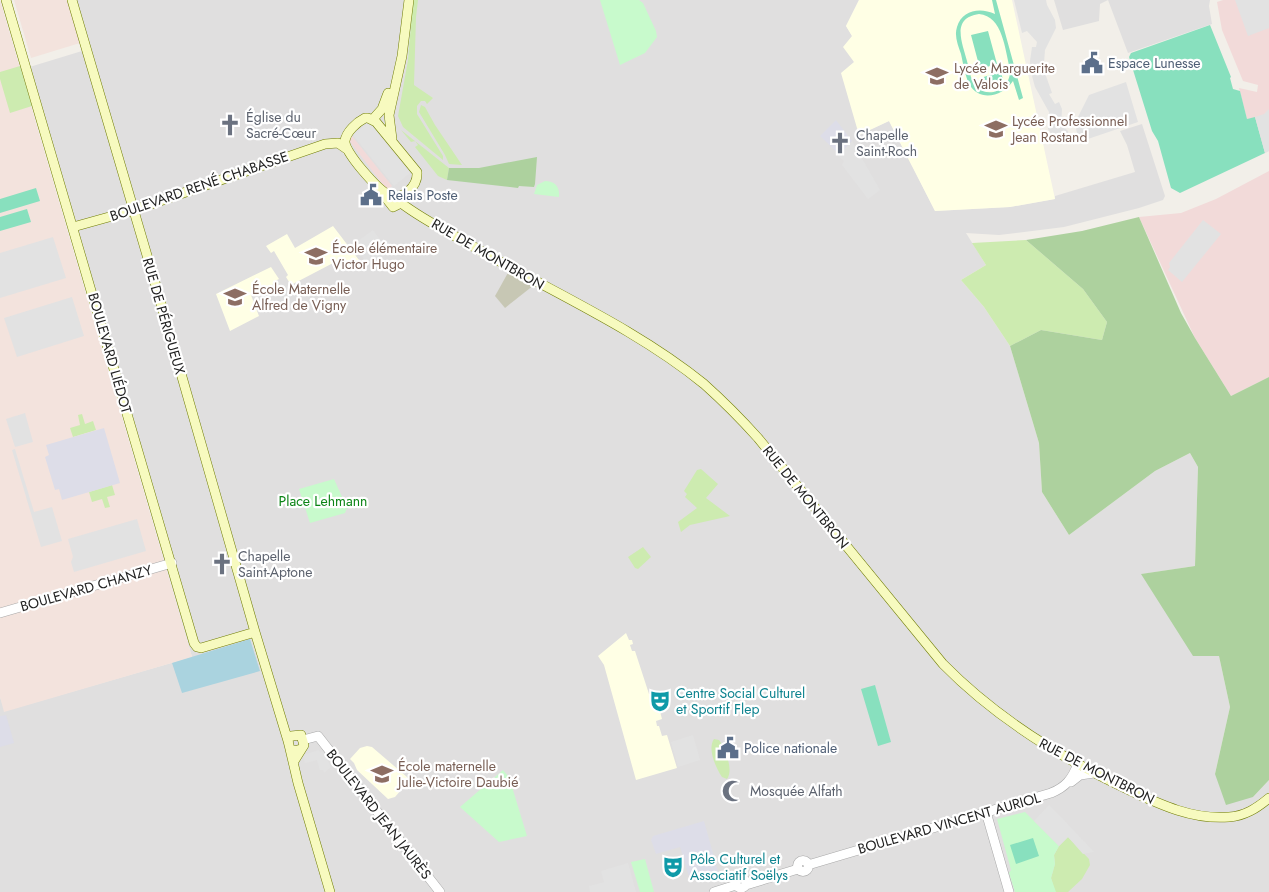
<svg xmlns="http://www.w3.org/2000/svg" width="1269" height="892" viewBox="0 0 1269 892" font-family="Jost,sans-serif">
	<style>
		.residential { fill: #e0dfdf }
		.commercial { fill: #f2dad9 }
		.education { fill: #ffffe5 }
		.military { fill: #f3e3dd }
		.construction { fill: #c7c7b4 }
		.grass { fill: #cdebb0 }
		.forest { fill: #add19e }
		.park { fill: #c8facc }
		.pitch { fill: #88e0be; fill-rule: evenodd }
		.parking { fill: #e2e2e2 }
		.plaza { fill: #dddde8 }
		.water { fill: #aad3df }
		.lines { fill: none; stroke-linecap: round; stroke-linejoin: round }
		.tertiary-casing { stroke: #a9a9a9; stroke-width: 10 }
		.secondary-casing { stroke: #707d05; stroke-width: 10 }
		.tertiary { stroke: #fff; stroke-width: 9 }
		.secondary { stroke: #f7fabf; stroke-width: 9 }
		.labels { text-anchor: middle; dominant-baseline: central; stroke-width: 4.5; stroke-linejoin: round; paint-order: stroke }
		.service-label { font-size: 14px; fill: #4e5e75; stroke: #fff; text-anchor: start }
		.education-label { font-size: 14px; fill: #785e54; stroke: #fff; text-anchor: start }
		.worship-label { font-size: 14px; fill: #5b616d; stroke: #fff; text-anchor: start }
		.street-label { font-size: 14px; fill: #222; stroke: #fff }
		.park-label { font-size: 14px; fill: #0c8416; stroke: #fff }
		.culture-label { font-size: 14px; fill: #0d838f; stroke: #fff; text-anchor: start }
	</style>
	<rect width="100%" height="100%" fill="#f2efe9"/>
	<path class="residential" d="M67,0h792l-13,26 6,10 7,99 30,-14 46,90 75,-4 45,-8v-3l80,-24 -8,-27 -7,-14 22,-7 23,72 -2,4 -24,8 -75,19 -65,8 -33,-2 20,32 -25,15 23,27 26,39 29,97 3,49 27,43 86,-64 35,-18 8,14 -3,99 -53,8 77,82 11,51 -15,67 38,23 16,-17v112h-1269v-195l5,14 187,-54 -169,-588 59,-18z
		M1054,0h156l-1,6 3,18 -84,29 -20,-53 -8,4 -1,17 -36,9z"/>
	<path class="commercial" d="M1223,0h46v151l-4,2 -10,-35 -8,1 -8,-31 18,4 1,-7 -15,-4 -21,-51 -5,-28z
		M352,136l40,50 -5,4 -39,-51z
		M1269,171v206l-38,19 -36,-58 -56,-121 42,-4 35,-14z"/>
	<path class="education" d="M859,0h153l43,199 -45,8 -75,4 -46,-90 -30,14 -18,-62 13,-11 -11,-15 9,-11 -6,-10z
		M333,226l26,34 -19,10 -5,-8 -44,23 -5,-8 2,-2 -14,-24 -3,2 -5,-7 21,-12 8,14z
		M271,267l8,12 -4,2 1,2 -25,12 8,21 -29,15 -14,-37z
		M626,633l3,7h3l1,4 -3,1 2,6h3l14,43 6,-1 7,26 -6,2 1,5h2l3,10 5,-1 10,33 -41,12 -32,-115 -6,-9z
		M367,746l5,1 35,30 1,5 -13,15 -7,2 -31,-29 -3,-7 -4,-4 10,-11z"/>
	<path class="military" d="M0,0l192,657 -188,55 -4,-15z
		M14,0h53l13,43 -49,15z"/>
	<path class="construction" d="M509,271l25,14 -29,23 -10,-12z"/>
	<path class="grass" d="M413,0h5l-2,17 -2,68 19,13 -6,6 -2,-3h-4l-4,5v8l26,42v4l-40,-33 -5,-11 10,-56z
		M20,66l12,40 -22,7 -10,-34v-7z
		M421,105l4,2 10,18 27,40 -13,-1 -4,-9 -26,-43z
		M401,130l48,38 -2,12 -9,-4 -23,-29 3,-2 -3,-4 -4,1z
		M1026,240l57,49 24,33 -5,18 -61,-10 -31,16 -26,-39 -23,-27 25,-15 -14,-22z
		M82,414l3,10 8,-3 3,9 -23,7 -3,-9 10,-3 -2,-10z
		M701,469l17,15 -12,14 24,18 -40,9 -9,7 -3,-10 19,-14 -12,-11 2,-3 -3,-3 13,-21z
		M112,485l3,10 -8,2 3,10 -5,1 -3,-9 -10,3 -3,-10z
		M643,547l8,10 -13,12 -3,-1 -7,-11z
		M714,739l5,1c6,8 15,30 8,39l-5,-2c-6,-9 -15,-28 -8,-38z
		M1068,837l21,22 1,6 -8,14 -14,13h-13l-4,-14 4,-14 -1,-9 5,-9z"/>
	<path class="forest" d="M537,157l-2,27 -1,3 -15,-1 -1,2 -71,-8 2,-12h30z
		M1139,217l42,96 14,25 36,58 38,-19v403l-16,17 -27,8 -11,-31 15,-67 -11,-51h-26l-52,-82 54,-8 3,-99 -8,-14 -35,18 -86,64 -27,-43 -3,-49 -29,-97 31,-16 61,10 5,-18 -24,-33 -57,-49 56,-9z"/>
	<path class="park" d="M600,0h39l4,3 13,28 1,6 -12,16 -25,12z
		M545,181c10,0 15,6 14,16l-25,-3 3,-9z
		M334,479l13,29 -2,5 -35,10 -11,-34z
		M503,770l6,7 18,59 -28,6 -39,-35z
		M1025,812l34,34 -5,9 1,9 -4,14 5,14h-41l-6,-19 2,-3 -14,-51z
		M645,859l9,33h-14l-9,-30z"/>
	<path class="pitch" d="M992,0h4l27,98 -4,2 -6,-19c-10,15 -33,22 -44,3 -4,-9 -6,-21 -8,-30 -3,-9 -7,-18 -4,-27 5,-17 23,-20 38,-13zM979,14c24,2 26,36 31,55 2,18 -20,32 -34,17 -6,-7 -7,-17 -9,-25 -5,-19 -16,-43 12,-47z
		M1210,25l21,52 -1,1 3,11 7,2 7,28 8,-2 10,36 -85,40 -9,-5 -13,-47 -6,-10 -23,-74 2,-4z
		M988,31l9,33 -17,5 -9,-34z
		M1001,72l3,12 -21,5 -3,-11z
		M36,188l4,13 -40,12v-14z
		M27,209l4,13 -31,9v-14z
		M875,685l16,57 -13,4 -17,-57z
		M1033,838l6,18 -23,8 -6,-19z"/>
	<path class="parking" d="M1014,0h32l1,5 8,15 1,8 -11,22 -1,13 2,13 6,17 -3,1 6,10 4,-2 3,7 -1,15 7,7 1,4 8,-2 -2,-10 14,-28 37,-13 12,40 -56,19 -20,2 -9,-6 -5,-8 1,-17 -14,-25 -4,-15 -1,-11 2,-14h4l1,-5 -10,-11 -5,2z
		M1235,0h34v28l-21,8z
		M1269,109v42l-4,2 -10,-36 9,-3z
		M369,122l41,51 -16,13 -41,-51z
		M852,141l28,49 -12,9 -26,-34 2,-4 -6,-5z
		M1203,220l18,14 -39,48 -14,-12 2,-3 -1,-4z
		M373,230l16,22 -21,13 -14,-21z
		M53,237l13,41 -66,20v-45z
		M72,297l12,39 -67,21 -13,-39z
		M25,413l8,29 -18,5 -9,-28z
		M15,449l19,63 18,-5 10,34 -21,6 -29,-97z
		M137,519l9,32 -72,21 -3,-10 2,-5 -5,-18z
		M693,735l7,25 -22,7 -7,-25z
		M319,750l1,3 3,-2 8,16 -7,6 -1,-3h-3l-3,-10 -12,3 -2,-8z
		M1049,805l12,12 33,35 -11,2 -15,-17 -9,9 -25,-25z
		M628,863l8,29h-46l-1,-6 15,-4 -3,-11z"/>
	<path class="plaza" d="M836,120l16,21 -13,13 -19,-18z
		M104,428l16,55 -58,17 -3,-11 -4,1 -10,-33 4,-2 -3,-10z
		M6,715l8,28 -14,4v-31z
		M704,821l15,54 -29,5 -10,-33 -24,7 -5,-14 2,-4z"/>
	<path class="water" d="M250,639l10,32 -78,22 -10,-30z"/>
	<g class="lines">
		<g class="tertiary-casing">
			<path id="tertiary" d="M0,613l172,-50
				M303,740l15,-4 122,156
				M1071,782l9,-7 14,-2
				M986,812l23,80
				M797.5 866a5.5 5.5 0 1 1 11 0a5.5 5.5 0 1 1-11 0Z
				M808,865l243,-72c15,-6 21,-14 27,-29
				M736 883a5 5 0 1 1 10 0a5 5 0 1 1-10 0Z
				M746,885l52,-16
				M714,892l22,-7"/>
		</g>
		<g class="secondary-casing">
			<path id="secondary" d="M6,0l188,643 3,4 4,1 54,-16
				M72,0l84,286 99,346 33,109
				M365,118h3l8,4 41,50c1,14 -14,29 -28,23 -11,-5 -45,-43 -44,-54 1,-9 12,-19 20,-23z
				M373,119l9,-10 6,-16
				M392,139l-3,-24 13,-59 7,-56
				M382,193l11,14 8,-4 1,-5
				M401,203c21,16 45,28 68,41 78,46 165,83 235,140 19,17 37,35 54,54l185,226c53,54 116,93 184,125 32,15 65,31 102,28 16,-1 28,-9 40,-19
				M73,227l61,-17 191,-66 13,-1 10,7
				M290,749l8,34 32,109
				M294,761l10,-16 -3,-10 -10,1 -3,5 2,8 4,2 7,-2"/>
		</g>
		<use href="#tertiary" class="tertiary"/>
		<use href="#secondary" class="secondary"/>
	</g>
	<defs>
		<g id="civic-bare" transform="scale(1.725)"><path d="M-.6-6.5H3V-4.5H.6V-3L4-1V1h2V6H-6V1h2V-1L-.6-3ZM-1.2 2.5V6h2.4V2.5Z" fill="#5c6f8a" stroke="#fff" stroke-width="2.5" paint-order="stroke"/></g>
		<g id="school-bare" transform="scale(1.725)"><path d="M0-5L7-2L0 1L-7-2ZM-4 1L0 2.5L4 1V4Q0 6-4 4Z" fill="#8d6e63" stroke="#fff" stroke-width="2.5" paint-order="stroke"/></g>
		<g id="church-bare" transform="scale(1.725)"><path d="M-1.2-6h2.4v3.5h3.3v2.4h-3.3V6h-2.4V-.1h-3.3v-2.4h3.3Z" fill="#6b7280" stroke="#fff" stroke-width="2.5" paint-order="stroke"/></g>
		<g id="theatre-bare" transform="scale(1.725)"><path d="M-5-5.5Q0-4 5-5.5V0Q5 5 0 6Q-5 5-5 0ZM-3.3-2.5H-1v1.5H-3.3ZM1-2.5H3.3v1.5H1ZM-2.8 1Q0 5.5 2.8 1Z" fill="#0f9aa8" stroke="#fff" stroke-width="2.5" paint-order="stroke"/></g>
		<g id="mosque-bare" transform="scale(1.725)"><path d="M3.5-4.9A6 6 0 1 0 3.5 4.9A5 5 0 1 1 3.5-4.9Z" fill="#6b7280" stroke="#fff" stroke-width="2.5" paint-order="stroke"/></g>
	</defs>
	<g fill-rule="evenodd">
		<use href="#civic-bare" x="1092" y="63"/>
		<use href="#school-bare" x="937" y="76"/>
		<use href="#church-bare" x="230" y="125"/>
		<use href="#school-bare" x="996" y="129"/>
		<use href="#church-bare" x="840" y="143"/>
		<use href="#civic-bare" x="371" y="195"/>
		<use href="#school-bare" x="316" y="256"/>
		<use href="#school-bare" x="235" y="297"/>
		<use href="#church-bare" x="222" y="564"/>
		<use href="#theatre-bare" x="660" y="701"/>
		<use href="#civic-bare" x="728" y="748"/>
		<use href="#school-bare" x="382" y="774"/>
		<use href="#mosque-bare" x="733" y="791"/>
		<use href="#theatre-bare" x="673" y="867"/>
	</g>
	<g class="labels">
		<g class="service-label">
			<text x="1108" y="63">Espace Lunesse</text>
			<text x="388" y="195">Relais Poste</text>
			<text x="744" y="748">Police nationale</text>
		</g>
		<g class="education-label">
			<text x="954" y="68">Lycée Marguerite<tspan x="954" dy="16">de Valois</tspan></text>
			<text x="1012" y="121">Lycée Professionnel<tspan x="1012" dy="16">Jean Rostand</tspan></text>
			<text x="332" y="248">École élémentaire<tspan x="332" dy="16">Victor Hugo</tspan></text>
			<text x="252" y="289">École Maternelle<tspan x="252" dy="16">Alfred de Vigny</tspan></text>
			<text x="398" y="766">École maternelle<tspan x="398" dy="16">Julie-Victoire Daubié</tspan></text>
		</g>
		<g class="worship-label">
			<text x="246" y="117">Église du<tspan x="246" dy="16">Sacré-Cœur</tspan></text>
			<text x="856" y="135">Chapelle<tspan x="856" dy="16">Saint-Roch</tspan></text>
			<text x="238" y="556">Chapelle<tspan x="238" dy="16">Saint-Aptone</tspan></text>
			<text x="750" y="791">Mosquée Alfath</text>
		</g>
		<g class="street-label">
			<text transform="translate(199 186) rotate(-19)">BOULEVARD RENÉ CHABASSE</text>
			<text transform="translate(488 254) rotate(30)">RUE DE MONTBRON</text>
			<text transform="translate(164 316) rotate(74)">RUE DE PÉRIGUEUX</text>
			<text transform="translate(110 353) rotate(74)">BOULEVARD LIÉDOT</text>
			<text transform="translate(806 497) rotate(51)">RUE DE MONTBRON</text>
			<text transform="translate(86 588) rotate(-16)">BOULEVARD CHANZY</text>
			<text transform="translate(1097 771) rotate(27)">RUE DE MONTBRON</text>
			<text transform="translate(379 814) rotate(52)">BOULEVARD JEAN JAURÈS</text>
			<text transform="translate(949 823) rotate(-16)">BOULEVARD VINCENT AURIOL</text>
		</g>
		<g class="park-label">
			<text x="323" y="501">Place Lehmann</text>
		</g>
		<g class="culture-label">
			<text x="676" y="693">Centre Social Culturel<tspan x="676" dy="16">et Sportif Flep</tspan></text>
			<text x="690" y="859">Pôle Culturel et<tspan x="690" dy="16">Associatif Soëlys</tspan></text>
		</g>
	</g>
</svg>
